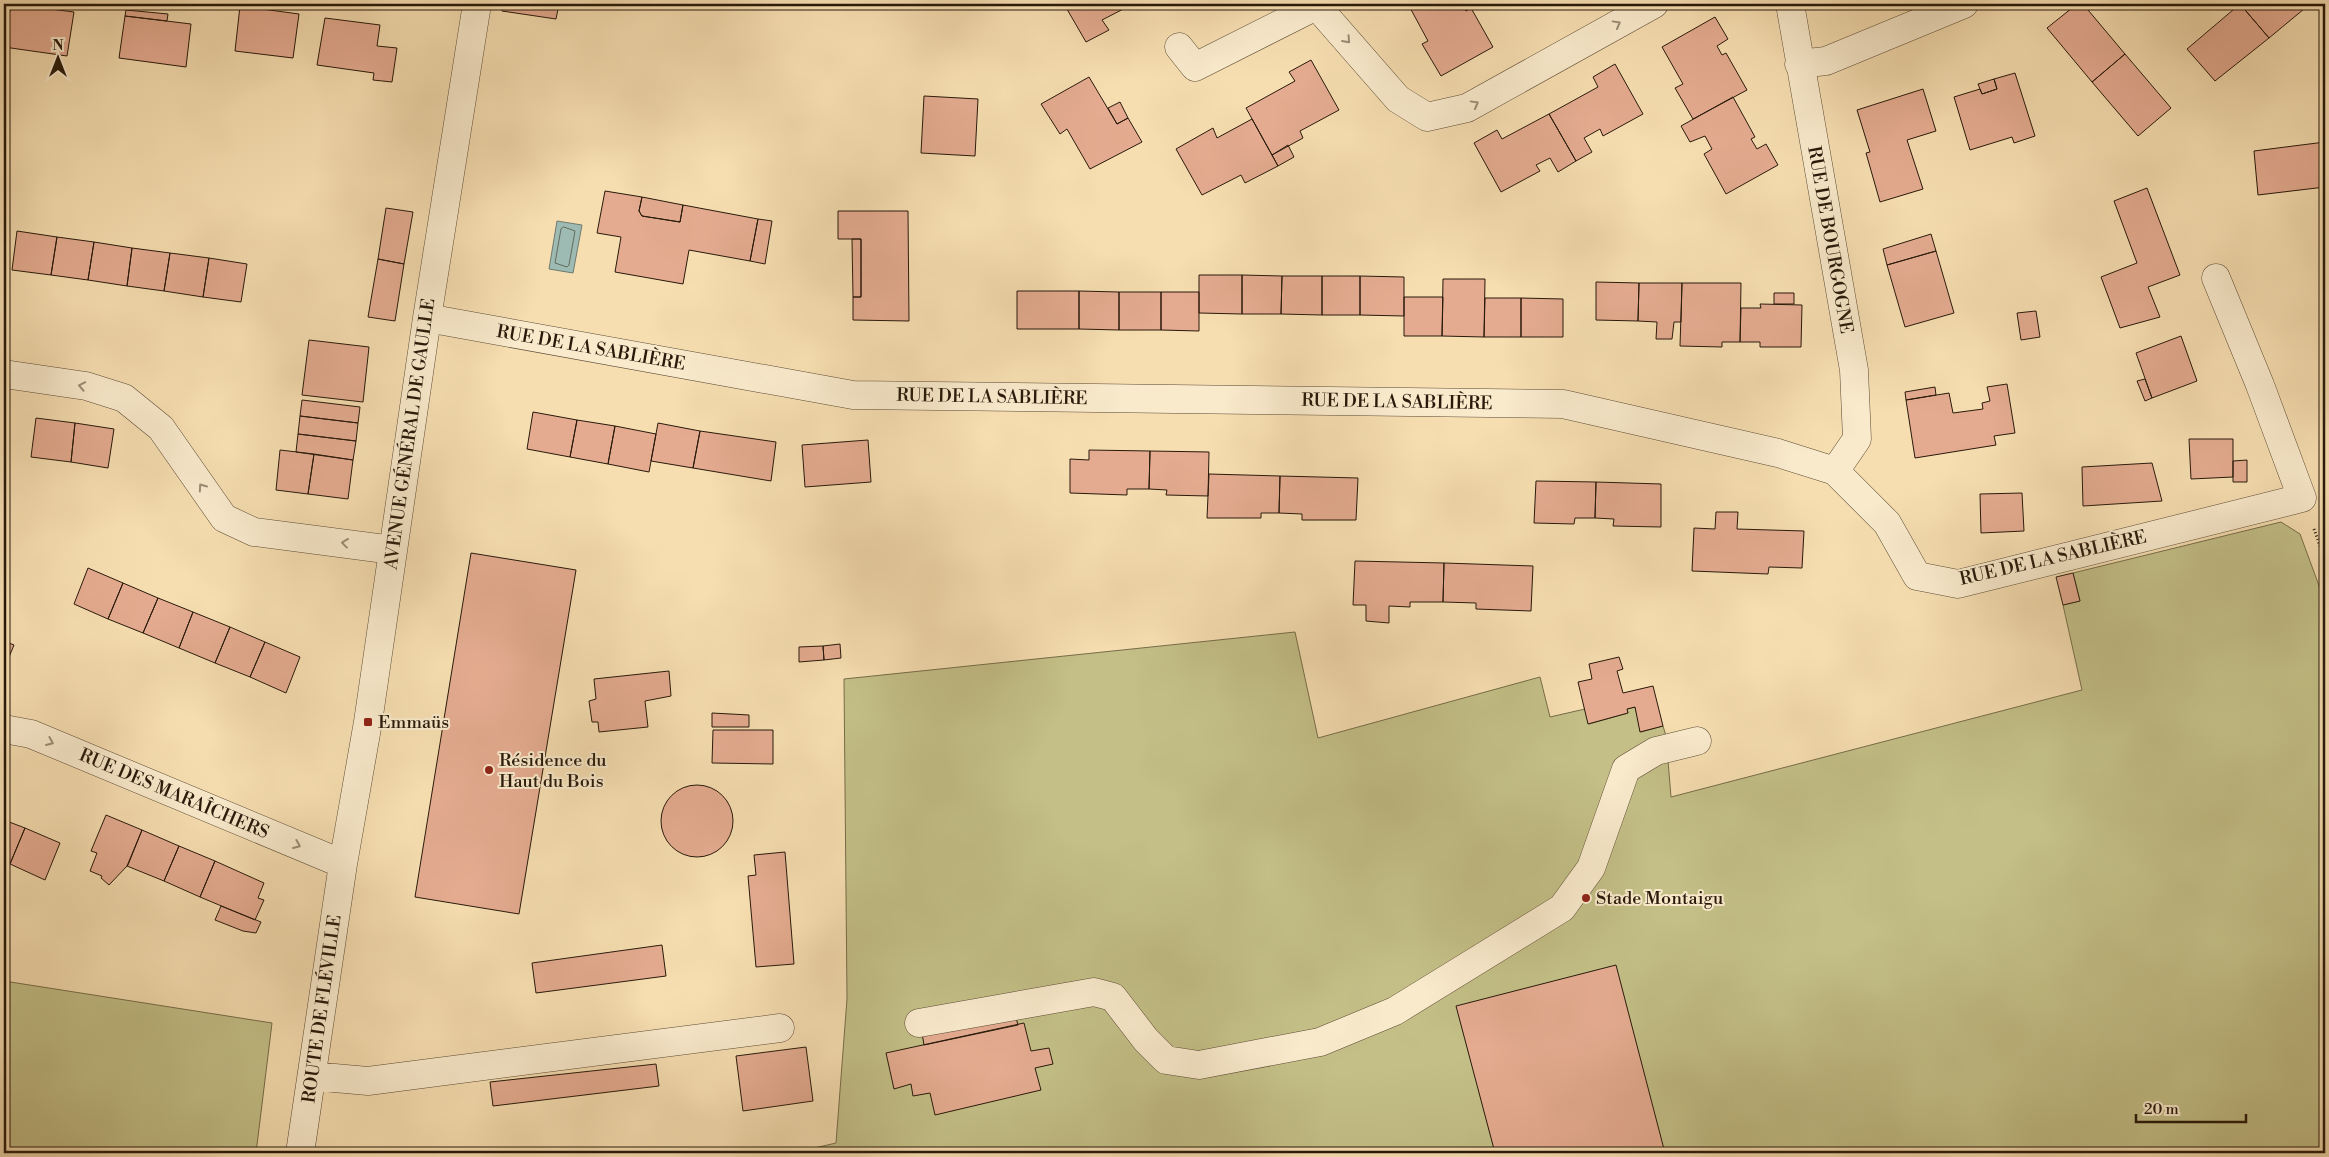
<svg xmlns="http://www.w3.org/2000/svg" width="2329" height="1157" viewBox="0 0 2329 1157" font-family="'Libre Bodoni',serif">
	<style>
		.green { fill: #c3bf87; stroke: #766c48 }
		.water { fill: #9ebbb3; stroke: #6f7a6f }
		.lines { fill: none; stroke-linecap: round; stroke-linejoin: round }
		.shore { stroke: #636a5e; stroke-width: 1 }
		.building { fill: #e4ab90; stroke: #28190a }
		.minor-casing { stroke: #5c4a34; stroke-width: 29 }
		.path { stroke: #28190a; stroke-width: 3; stroke-dasharray: 1 2.5; stroke-linecap: butt }
		.minor { stroke: #f9eacc; stroke-width: 28 }
		.oneway { stroke: #9b8c75 }
		.poi-dot { fill: #8f2418; stroke: #f9eacc; stroke-width: 2 }
		.labels { text-anchor: middle; dominant-baseline: central; stroke-width: 4; stroke-linejoin: round; paint-order: stroke }
		.street-label { font-size: 18px; fill: #28190a; stroke: #f9eacc }
		.poi-label { font-size: 18px; fill: #28190a; stroke: #f9eacc; text-anchor: start }
	</style>
	<rect width="100%" height="100%" fill="#f6deb1"/>
	<filter id="stains"><feTurbulence type="fractalNoise" baseFrequency=".004" numOctaves="4"/><feColorMatrix values="0 0 0 0 .2 0 0 0 0 .09 0 0 0 0 .02 0 0 0 .5 -.17"/></filter>
	<radialGradient id="worn" r=".72"><stop offset=".6" stop-color="#630" stop-opacity="0"/><stop offset="1" stop-color="#630" stop-opacity=".3"/></radialGradient>
	<path class="green" d="M2281,522l19,12 25,68v551h-1532l43,-10 11,-144 -3,-320 451,-47 23,106 222,-61 10,40 35,-8 4,15 39,-11 -1,-4 8,-2 6,25 22,-6 3,10 5,61 411,-107 -19,-85 17,-4 -7,-28z
		M4,981l268,42 -16,130h-252z"/>
	<path class="water" d="M557,221l25,4 -9,48 -24,-4z"/>
	<g class="lines">
		<path class="shore" d="M564,227l11,4 -6,34 -2,2 -12,-4 6,-34z"/>
	</g>
	<path class="building" d="M11,4l63,8 -7,44 -63,-9z
		M503,4h56l-3,15 -54,-8z
		M1064,4h69l-31,16 7,10 -23,12z
		M1408,4h53l5,7 5,-3 22,39 -52,29 -19,-32 6,-3z
		M2077,4h6l42,50 -33,28 -45,-54z
		M2240,4h70l-41,34z
		M2240,4l29,34 -54,43 -28,-32z
		M240,6l59,8 -6,44 -58,-7z
		M126,10l42,4 -1,7 -42,-5z
		M125,16l66,8 -5,43 -67,-9z
		M1715,17l13,22 -11,7 5,9 4,-2 21,37 -54,29 -18,-31 8,-4 -21,-37z
		M325,18l55,7 -3,21 20,2 -5,34 -19,-2 1,-7 -57,-8z
		M2125,54l46,54 -33,28 -46,-54z
		M1311,60l28,50 -39,21 3,7 -31,17 -26,-47 49,-27 -6,-9z
		M1615,64l28,50 -40,22 -3,-7 -16,9 8,14 -16,9 -27,-47 49,-27 -5,-10z
		M2015,73l20,63 -21,7 -2,-6 -42,13 -16,-53 26,-8 2,5 15,-5 -3,-10z
		M1089,77l28,47 11,-6 14,24 -52,27 -23,-40 -7,5 -19,-30z
		M1994,79l3,10 -15,5 -4,-10z
		M1923,89l13,42 -29,9 16,49 -43,13 -14,-49 4,-1 -13,-42z
		M924,96l54,3 -3,57 -54,-3z
		M1733,97l22,40 -4,2 6,10 9,-5 12,21 -52,29 -22,-40 8,-5 -7,-13 -15,6 -9,-16z
		M1120,102l8,16 -11,6 -9,-16z
		M1549,114l27,47 -18,11 -8,-14 -14,7 4,6 -39,21 -27,-49 23,-13 5,9z
		M1252,119l26,47 -33,17 -4,-8 -39,20 -26,-46 37,-21 4,10z
		M2325,142v45l-67,8 -4,-44z
		M1288,145l6,12 -16,9 -6,-11z
		M2147,188l33,87 -32,12 12,30 -40,11 -19,-51 36,-14 -23,-62z
		M605,191l37,6 -3,14 3,5 38,6 3,-17 75,14 -8,42 -61,-11 -6,34 -68,-12 6,-35 -24,-4z
		M642,197l41,8 -3,17 -38,-6 -3,-5z
		M386,208l27,4 -9,52 -26,-5z
		M838,211h70l1,110 -56,-1v-23h8v-58h-23z
		M758,219l14,2 -7,43 -15,-3z
		M17,231l40,6 -6,38 -39,-5z
		M1931,234l5,17 -49,14 -4,-16z
		M57,237l37,5 -6,38 -37,-5z
		M852,239h9v58h-8z
		M94,242l38,6 -5,38 -39,-6z
		M132,248l38,5 -6,38 -37,-5z
		M1936,251l18,62 -49,14 -18,-62z
		M170,253l39,5 -6,39 -39,-6z
		M209,258l38,6 -6,38 -38,-5z
		M378,259l26,5 -9,57 -27,-4z
		M1199,275h43v39l-43,-1z
		M1242,275l40,1 -1,38h-39z
		M1282,276h40v39l-41,-1z
		M1322,276h38v39h-38z
		M1360,276l44,1v39l-44,-1z
		M1443,279h42l-1,58 -42,-1z
		M1596,282l43,1 -1,38 -42,-1z
		M1639,283h43l-1,39h-7l-2,17h-16l1,-17 -19,-1z
		M1682,283h59l-1,59h-18v5l-42,-1z
		M1017,291h62v38h-62z
		M1079,291l40,1v38l-40,-1z
		M1119,292h42v38h-42z
		M1161,292h38v39l-38,-1z
		M1774,293h20v11h-20z
		M1404,297h39l-1,39h-38z
		M1485,298h36v39h-37z
		M1521,298l42,1v38h-42z
		M1760,304l42,1 -1,42h-41v-5h-20l1,-34h20z
		M2036,311l4,26 -19,3 -4,-27z
		M2181,336l16,45 -45,17 -16,-45z
		M309,340l60,7 -6,55 -61,-7z
		M2145,379l7,19 -7,3 -8,-20z
		M2007,384l8,49 -21,3 2,9 -81,13 -9,-58 43,-7 4,20 30,-4 -1,-6 8,-2 -3,-14z
		M1935,387l1,8 -30,5 -1,-8z
		M302,400l58,7 -2,16 -58,-7z
		M533,412l44,8 -7,37 -43,-8z
		M300,416l58,7 -2,18 -58,-7z
		M36,418l39,5 -4,39 -40,-5z
		M577,420l38,6 -7,38 -38,-7z
		M75,423l39,6 -6,39 -37,-6z
		M658,423l42,8 -7,37 -42,-7z
		M615,426l41,8 -7,38 -41,-8z
		M700,431l76,11 -5,39 -78,-13z
		M298,434l58,7 -3,19 -57,-8z
		M2189,439h44v38l-42,2z
		M868,440l3,42 -66,5 -3,-42z
		M280,450l34,4 -6,40 -32,-4z
		M1089,450l61,1 -1,38h-22v6l-57,-2v-34l19,1z
		M1150,451l59,1 -1,44 -42,-1 1,-5 -18,-1z
		M314,454l39,6 -5,39 -40,-5z
		M2247,460v22h-14v-21z
		M2152,463l10,38 -79,5 -1,-39z
		M1209,474l71,2 -1,37h-18v5h-54z
		M1280,476l78,2 -2,42h-54v-6l-23,-1z
		M1536,481l60,1 -1,36h-20l-1,6 -40,-1z
		M1596,482l65,2v43l-48,-1 1,-7 -19,-1z
		M2022,493l2,38 -43,2 -1,-39z
		M1716,512h22l-1,17 67,2 -2,37 -33,-1 -1,7 -76,-3 2,-43 21,1z
		M471,553l105,17 -57,344 -104,-17z
		M1355,561l89,2 -1,39h-33v5l-21,-1v17l-23,-2v-16h-13z
		M1444,563l89,3 -2,45 -55,-2v-6l-33,-1z
		M88,568l35,15 -15,36 -34,-15z
		M2073,573l7,28 -17,4 -7,-28z
		M123,583l35,15 -15,35 -35,-14z
		M158,598l35,14 -14,36 -36,-15z
		M193,612l37,15 -15,36 -36,-15z
		M230,627l35,15 -15,35 -35,-14z
		M4,641l10,4 -10,24z
		M265,642l35,15 -14,36 -36,-16z
		M840,644l1,14 -17,2 -1,-14z
		M823,646l1,14 -25,2v-15z
		M1619,657l4,12 -6,2 6,22 30,-7 10,40 -23,6 -5,-25 -8,2 1,4 -40,11 -10,-42 14,-3 -3,-15z
		M669,671l2,25 -26,5 3,26 -49,5 -1,-10h-6l-3,-21 7,-2 -2,-20z
		M712,713l37,2v12h-37z
		M713,730h60v34l-61,-1z
		M661 821a36 36 0 1 1 72 0a36 36 0 1 1-72 0Z
		M106,815l36,15 -14,35 -19,20 -8,-7 1,-2 -12,-5 7,-18 -6,-2z
		M4,820l21,8 -15,36 -6,-2z
		M25,828l35,15 -15,37 -35,-16z
		M142,830l37,16 -15,35 -37,-15z
		M179,846l36,15 -15,36 -36,-16z
		M785,852l9,112 -38,3 -8,-91 8,-1 -2,-20z
		M215,861l49,22 -6,15 6,2 -9,20 -55,-23z
		M221,906l40,16 -5,11 -13,-2 -28,-11z
		M662,945l4,31 -130,17 -4,-30z
		M1616,965l49,188h-170l-39,-147z
		M1015,1014l3,11 -94,20 -2,-12z
		M1024,1023l7,28 18,-3 4,16 -18,4 6,22 -106,25 -5,-22 -17,3 -2,-12 -17,5 -8,-36z
		M806,1047l7,54 -70,10 -7,-55z
		M656,1064l3,22 -166,20 -3,-24z"/>
	<g class="lines">
		<g class="minor-casing">
			<path id="minor" d="M1315,4l83,95 29,18 40,-9 187,-104
				M1790,4l64,366 3,69 -22,32
				M1179,47l16,20 121,-61
				M1799,64l27,-3 138,-57
				M427,318l426,77 710,9 215,49 57,18 52,52 30,53 41,8 344,-86 -42,-113 -44,-107
				M4,374l82,12 38,12 37,30 63,90 30,14 139,18
				M4,729l27,5 312,130
				M919,1023l175,-31 19,5 33,43 20,20 33,5 121,-23 75,-31 167,-103 29,-40 35,-99 30,-18 41,-10
				M312,1076l56,5 412,-53
				M300,1153l43,-289 25,-142 59,-404 50,-314"/>
		</g>
		<path class="path" d="M2314,529l11,31"/>
		<use href="#minor" class="minor"/>
	</g>
	<defs><path id="oneway-chevron" d="M-2-3.5L2.5 0L-2 3.5" fill="none" stroke-width="1.6" stroke-linecap="round" stroke-linejoin="round" transform="scale(1.25)"/></defs>
	<g class="oneway">
		<use href="#oneway-chevron" transform="translate(1617 24) rotate(-29)"/>
		<use href="#oneway-chevron" transform="translate(1347 40) rotate(48)"/>
		<use href="#oneway-chevron" transform="translate(1475 104) rotate(-29)"/>
		<use href="#oneway-chevron" transform="translate(82 386) rotate(-169)"/>
		<use href="#oneway-chevron" transform="translate(202 487) rotate(-125)"/>
		<use href="#oneway-chevron" transform="translate(345 543) rotate(-173)"/>
		<use href="#oneway-chevron" transform="translate(50 742) rotate(23)"/>
		<use href="#oneway-chevron" transform="translate(297 845) rotate(23)"/>
	</g>
	<g class="poi-dot">
		<rect x="363" y="717" width="10" height="10" rx="2.5"/>
		<circle cx="489" cy="770" r="5"/>
		<circle cx="1586" cy="898" r="5"/>
	</g>
	<g class="labels">
		<g class="street-label">
			<text transform="translate(1830 240) rotate(80)">RUE DE BOURGOGNE</text>
			<text transform="translate(591 348) rotate(10)">RUE DE LA SABLIÈRE</text>
			<text transform="translate(992 397) rotate(1)">RUE DE LA SABLIÈRE</text>
			<text transform="translate(1397 402) rotate(1)">RUE DE LA SABLIÈRE</text>
			<text transform="translate(410 434) rotate(-82)">AVENUE GÉNÉRAL DE GAULLE</text>
			<text transform="translate(2053 558) rotate(-13)">RUE DE LA SABLIÈRE</text>
			<text transform="translate(174 794) rotate(23)">RUE DES MARAÎCHERS</text>
			<text transform="translate(322 1009) rotate(-82)">ROUTE DE FLÉVILLE</text>
		</g>
		<g class="poi-label">
			<text x="378" y="722">Emmaüs</text>
			<text x="499" y="760">Résidence du<tspan x="499" dy="21">Haut du Bois</tspan></text>
			<text x="1596" y="898">Stade Montaigu</text>
		</g>
	</g>
	<rect width="2329" height="1157" fill="none" stroke="#f6deb1" stroke-width="20"/>
	<rect x="5" y="5" width="2319" height="1147" fill="none" stroke="#28190a" stroke-width="2.5"/>
	<rect x="10" y="10" width="2309" height="1137" fill="none" stroke="#28190a"/>
	<g transform="translate(58 58)" stroke="#f9eacc" stroke-width="4" paint-order="stroke">
	<path d="M0-4L9 19L0 12L-9 19Z" fill="#28190a"/>
	<text y="-8" font-size="14" font-weight="bold" text-anchor="middle" fill="#28190a">N</text>
	</g>
	<path d="M2136 1114v8h110v-8" fill="none" stroke="#28190a" stroke-width="2.5"/>
	<text x="2144" y="1114" font-size="15" fill="#28190a" stroke="#f9eacc" stroke-width="4" paint-order="stroke">20 m</text>
	<rect width="100%" height="100%" filter="url(#stains)"/>
	<rect width="100%" height="100%" fill="url(#worn)"/>
</svg>
